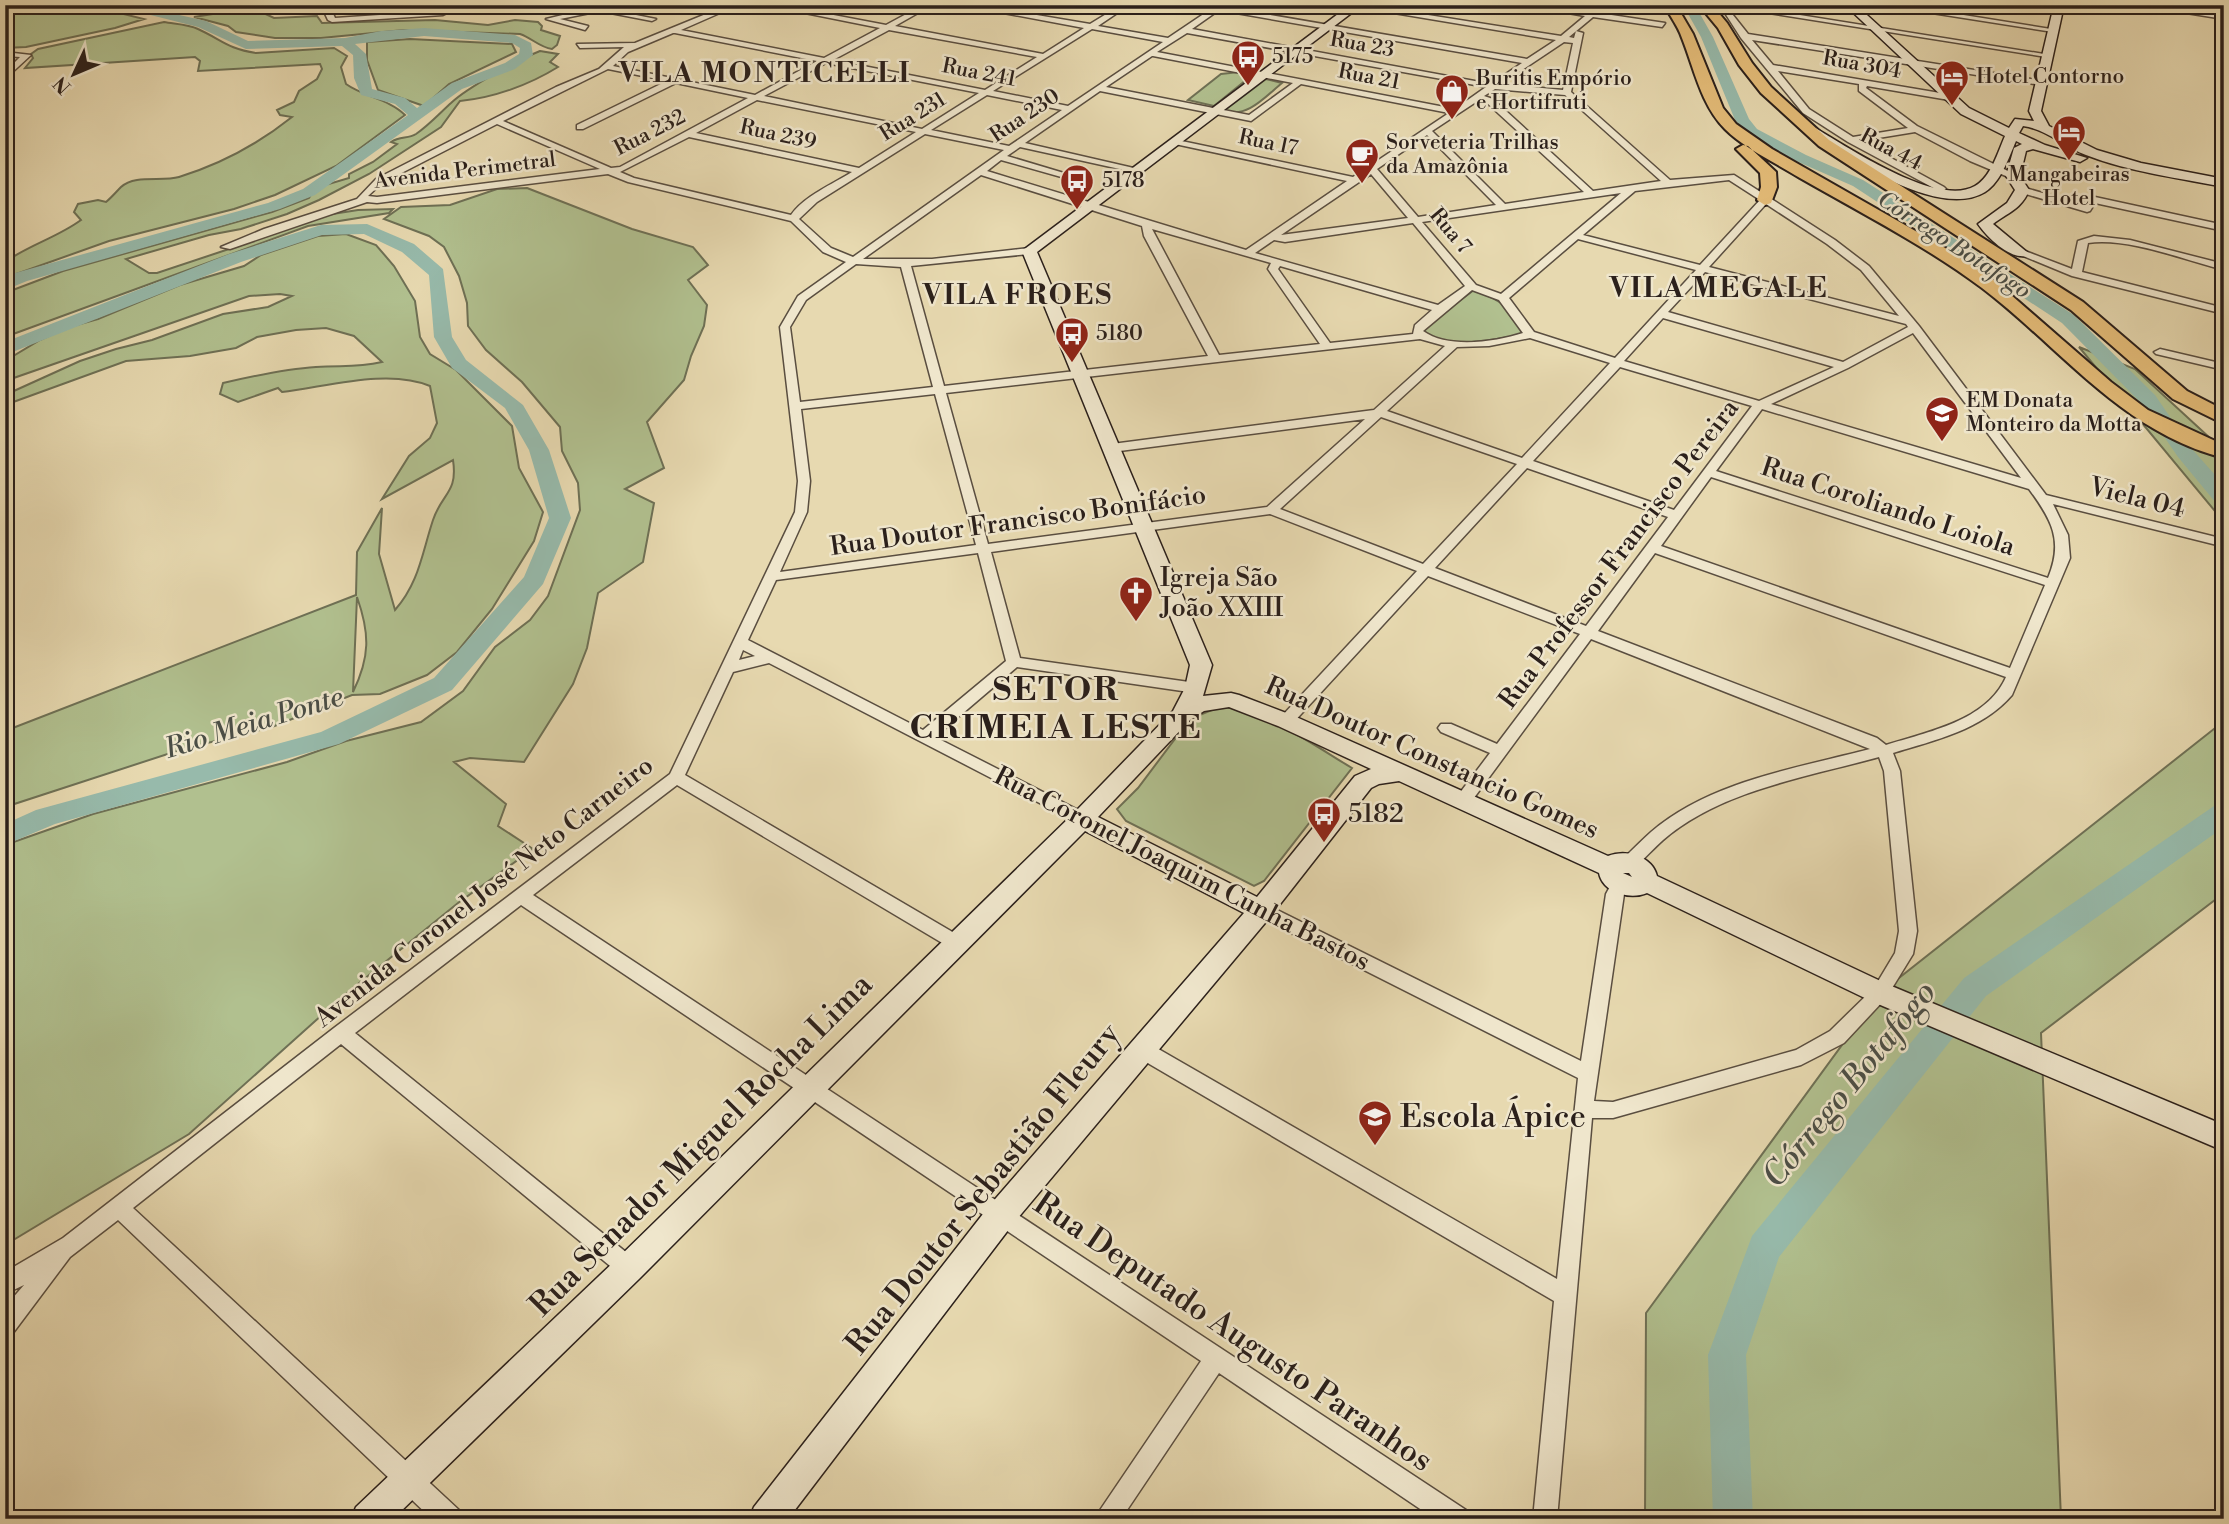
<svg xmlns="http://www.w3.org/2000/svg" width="2229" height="1524" viewBox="0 0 2229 1524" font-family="'Libre Bodoni',serif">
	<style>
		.green { fill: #b1c08f; stroke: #6e7055; stroke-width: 2; fill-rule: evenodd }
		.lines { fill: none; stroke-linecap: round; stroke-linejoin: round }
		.river { fill: #97baab; fill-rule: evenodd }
		.street-casing { stroke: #5a4e40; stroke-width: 3 }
		.secondary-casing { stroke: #2b201b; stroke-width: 3 }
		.primary-casing { stroke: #2b201b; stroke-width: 4 }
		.street { fill: #efe6cc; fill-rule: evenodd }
		.secondary { fill: #efe6cc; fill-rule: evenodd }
		.primary { fill: #e4bc78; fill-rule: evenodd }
		.labels { text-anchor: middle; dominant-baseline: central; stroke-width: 5; stroke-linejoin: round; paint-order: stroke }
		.far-street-label { font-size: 21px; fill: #2b201b; stroke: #efe6cc }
		.far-poi-label { font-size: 21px; fill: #2b201b; stroke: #efe6cc; text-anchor: start }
		.far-water-label { font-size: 23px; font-style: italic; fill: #4b4e46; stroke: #efe6cc }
		.street-label { font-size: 26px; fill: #2b201b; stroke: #efe6cc }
		.poi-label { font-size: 26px; fill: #2b201b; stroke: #efe6cc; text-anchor: start }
		.far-district-label { font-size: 28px; font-weight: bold; letter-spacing: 2px; fill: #2b201b; stroke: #efe6cc }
		.water-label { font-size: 28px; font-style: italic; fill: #4b4e46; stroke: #efe6cc }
		.near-poi-label { font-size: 32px; fill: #2b201b; stroke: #efe6cc; text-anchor: start }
		.near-street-label { font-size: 32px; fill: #2b201b; stroke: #efe6cc }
		.district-label { font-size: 33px; font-weight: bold; letter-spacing: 2px; fill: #2b201b; stroke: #efe6cc }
		.near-water-label { font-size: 33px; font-style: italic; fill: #4b4e46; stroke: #efe6cc }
	</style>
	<rect width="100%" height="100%" fill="#e7d9b0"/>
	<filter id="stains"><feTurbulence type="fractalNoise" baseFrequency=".00286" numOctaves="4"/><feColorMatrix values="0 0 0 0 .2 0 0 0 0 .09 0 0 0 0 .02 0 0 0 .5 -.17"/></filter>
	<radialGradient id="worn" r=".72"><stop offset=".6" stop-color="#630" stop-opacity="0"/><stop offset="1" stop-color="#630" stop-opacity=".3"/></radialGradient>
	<path class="green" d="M5,5h82l57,14 -29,9 -89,19 -21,1z
		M244,9l13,1 17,8 43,-2 5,7 113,-3 53,5 27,-5 23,2 4,4 -1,4 19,6 -3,9 -5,4c-13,-2 -20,-11 -32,-15l-116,-4 -83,8h-46l-39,-6 -8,-6 -34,-9z
		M164,22c11,2 24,2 34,7 24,11 30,20 58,24l78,-5 13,8 -6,11 5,17c18,13 43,15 59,31l-69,51 -61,29 -41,14 -125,32 -104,37v-16c24,-17 53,-25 76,-42l-7,-8 4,-8 20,-4 8,2c6,-5 10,-10 15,-15 14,-13 41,-5 58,-10 42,-13 78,-32 113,-60l-12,-2 -3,-5 17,-8 5,-11 18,-12 5,-10 -2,-5 -122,7 2,-10 -5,-4 -170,11 8,-10 -2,-4 7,-5z
		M410,39l102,5 4,8 -67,32 -25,22 -46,-16 -11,-30v-18z
		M540,51l18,3 -8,8 8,5c-29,18 -65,31 -98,34l-19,26 -72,47 -50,26 -32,14 -46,15 -32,6 -83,24 23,14h8l81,-27 69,-28 51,-8 35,-1 -4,4 -81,13 -303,111v-44l58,-22 209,-59 37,-14 6,-10 34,-10v-4l24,-12 24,-18 -6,-2c9,-6 17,-3 25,-8 12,-8 25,-22 35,-31 17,-16 67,-43 89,-52z
		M1239,72l12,4 -37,30 -26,-6 33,-26z
		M1266,79l16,4c-15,12 -36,37 -57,27z
		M527,188l105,41 61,18 15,18 -20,15 19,25 -3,21 -13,30 -7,24 -37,42 17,46 -39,21 29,14 -11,59 -45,31 -11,55 -14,36 -49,78 -54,-4 -16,4 52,42 -8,22 35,23 -75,54 -116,94 -153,137 -184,111v-400l88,-31 194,-52 59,-21 75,-19 42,-31 32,-44 35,-27 18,-24 32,-86 -2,-27 -16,-32 -2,-24 -38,-45 -36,-32 -18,-24 -1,-23 -8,-27 -15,-29 -15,-11 -45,-17 17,-12 49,-2 47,-16z
		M346,234l30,11 18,21 21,35 5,36 10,17 26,16 56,56 7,42 24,44 -9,29 -42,68 -35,43 -30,23 -47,19 -28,1 -80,32 -89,22 -178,58v-76l351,-136 1,-43 25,-44 -3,46 16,56c24,-27 27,-57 38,-90 9,-27 25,-27 20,-60l-71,39 27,-43 21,-18 7,-15 -7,-37c-42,-18 -104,1 -148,6l-4,-4 -40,14 -18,-8 3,-11c30,-7 62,-14 93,-16 26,-2 39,1 66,-5l-28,-26 -28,-8 -30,2 -39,7 -21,11 -46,8 -64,5 -121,44v-10l75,-34 36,-12 36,-9 71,-26 45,-7 24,-11 -12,-2 -31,2 -244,85v-20l35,-21 26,-12 32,-9 82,-34 64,-19 17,-11 57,-19zM357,597c13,37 13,60 -4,95z
		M1474,290c22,8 44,19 48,45 -31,4 -67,14 -96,0l-2,-8z
		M2079,347l56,22 89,82v71z
		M1219,707c44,1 96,39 133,61l-88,113 -10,5 -128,-65 -9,-12 21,-21 52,-69z
		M2224,721v172l-183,140 20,486h-416l1,-206 234,-320z"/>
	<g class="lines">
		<path class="river" d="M111,5h24l71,16 42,20 97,-3 36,-7 43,-3 91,7 16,8 2,12 -18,14 -53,20 -147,106 -35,14 -253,72 -22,9v-12l10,-5 253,-70 35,-14 105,-74 -13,-11 -34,-9 -7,-17 -1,-23 -11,-9 -96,3 -48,-22zM424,36l88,7 8,5 -1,6 -14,9 -53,20 -35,25 -12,-10 -33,-9 -6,-35 -11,-10z
			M1683,5h12l18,32 36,82 8,10 49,26 57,25 211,135 81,80 37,54 32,36v19l-8,-1 -38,-46 -37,-54 -79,-80 -209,-137 -57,-25 -49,-26 -12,-15 -34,-83z
			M367,224l47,20 29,25 9,68 14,23 57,45 26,45 22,68 -28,66 -91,106 -113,54 -284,80 -50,21v-21l31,-14 285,-78 113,-54 90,-101 25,-59 -20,-68 -24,-42 -53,-40 -18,-31 -5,-62 -27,-23 -38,-18 -42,1 -81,27 -236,93v-13l224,-88 92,-29z
			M2224,803v24l-238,169 -207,261 -33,98 7,164h-40l-5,-164 44,-119 212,-258 250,-172z"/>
		<g class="street-casing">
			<path id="street" d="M321,5h8l6,13 105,-7 1,-6h8l-2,8 -4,2 -111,7 -4,-2z
				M604,5h15l-13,4 50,10 -4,2 -52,-10 -40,8 28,7 -3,4 -39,-11z
				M664,5h7l1,1 -4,2z
				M728,5h10l-57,25 143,28 56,-30 -115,-23h16l105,20 37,-20h9l-37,21 148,28 41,-26 -123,-23h17l112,19 31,-19h8l-31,21 70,12 49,-33h8l-1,2 303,52 29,-19 -204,-34 13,-1 196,31 24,-20 -62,-11h20l47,7 8,-7h8l-8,8 67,10 -3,4 -69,-10 -24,20 5,1 2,-7 7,2 -12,59 99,88 64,-5 101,65 34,26 50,60 127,169 178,44v6l-3,1 -168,-42 15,31 2,23 -58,137c-30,35 -77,45 -119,58l7,18 17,160 -4,23 -27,44 -42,45 -43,22 -188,53h-21l-35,401h-24l21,-218 -420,-246 -2,-6 2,-6 7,-2 7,2 409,236 21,-201 -323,-163 -3,-5 3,-5h12l314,156 25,-167 8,-15h12l3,5 -5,10 -30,207 19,1 183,-52 34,-19 44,-43 21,-35 4,-22 -15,-160 -5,-14c-72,20 -158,33 -216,83 -9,8 -18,18 -27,26h-12l-2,-4 2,-4c9,-9 18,-18 27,-26 59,-51 147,-64 219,-83l-279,-110 -123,167h-12l-2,-4 2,-4 34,-45 -49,-21 -3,-4 3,-4h10l46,20 83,-110 -152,-58 -137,149h-10l-3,-4 3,-4 136,-146 -147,-57 -279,38 29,106 176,25 7,5 -7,5 -179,-26 -82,70 153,78 2,4 -2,4 -6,2 -313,-162 -36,9 -48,103 276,162 3,5 -3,5 -6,2 -6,-2 -272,-162 -144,110 933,615 3,9h-34l-216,-146 -98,146h-27l107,-158 -680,-456 -166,128 282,228 3,7 -3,7 -8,3 -8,-3 -280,-231 -208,164 326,302 3,9h-30l-314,-299 -48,37 -57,76 -8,3v-29l19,-22 -19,9v-22l58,-34 271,-210 336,-254 125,-262 3,-31 -18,-154 18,-31 48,-34 -23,-10 -32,-31 -163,-39 -20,-8 -231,29 -10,-1 -137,47 -9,-2 43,-18 93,-30 19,-20 180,-92 43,-18 25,-22 -44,1 -3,-4 58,-1zM1219,10l303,53 -31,21 -299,-55zM1092,29l71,13 -95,64 -75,-15zM889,30l148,27 -52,33 -152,-30zM673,33h2l142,28 -62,34 -142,-29 15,-14zM1187,33l299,54 -31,22 -298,-57zM1564,42l9,1 -10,47 -62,-6zM1152,56h1l140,27 -44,32 -143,-28zM826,63l153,30 -57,36 -158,-33zM608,69l59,12 -90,44v4h6l93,-46 72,15 -128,69 -9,1 -108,-47zM1301,84l148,29 -96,64 -181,-38v4l3,1 172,37 -101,69 -259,-79 14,-11 78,22 5,-3 -77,-23 13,-9 118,26v-4l-113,-26 75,-52 151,30zM1495,89l70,6 96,86 -68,10 -100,-92 -9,-3zM987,95l75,15 -53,36 -78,-16zM757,100l159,32 -57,36 -163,-35zM1479,100l8,3 97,89 -79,12 -73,-73zM497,124l103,45 -223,28 -9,-1 14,-13zM925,134l79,16 -151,107 -22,-9 -32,-29 18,-17zM1427,135l69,70 -78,12 -41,-48zM689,137l163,35c-19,12 -48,24 -61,43l-157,-37 -14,-6zM1371,174l37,44 -127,17zM981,175l161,51 2,10 64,120 -264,30 -33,-120 118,-12 5,-3 -5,-3 -97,11h-69zM1729,180l31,20 -60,65 -117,-30 52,-44zM1621,193l-120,101 -25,-9 -54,-63zM1766,204l61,40 34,26 38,46 -190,-49zM1413,223l52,63 -27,19 -183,-52 19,-13 11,2zM1152,229l119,34 -3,6 52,75 -101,11zM1578,239l118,31 -81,88 -81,-26 -25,-34zM856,264l45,3 32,120 -133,15 -10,-75 16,-27zM1280,266l152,44 -17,15 -2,9 -83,9 -52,-74zM1705,272l201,52 2,3 -65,35 -175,-50zM1472,290l27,10 24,33c-28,9 -75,16 -100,-2zM1663,318l171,49 -75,34 -135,-40zM1913,333l108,145 -250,-74 77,-36zM1530,338l80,25 -88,95 -135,-47 70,-64 32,-1zM1420,339l25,7 -71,64 -262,34 -6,4 6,4 253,-33 -98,88 -279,37 -42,-151zM1620,367l132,39 -78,104 -141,-49zM935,394l41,151 -196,27 27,-60 3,-31 -9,-72zM1762,409l267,80c22,30 35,51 19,89l-332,-107zM1381,417l136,47 -94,100 -143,-55zM1527,468l141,49 -82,109 -151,-58zM1711,477l334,108 -35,83 -349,-122zM978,553l28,108 -83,69 -175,-90 28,-60zM1655,553l351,124c-19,44 -79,55 -120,68l-9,-7 -279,-107zM743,650l12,6 -16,4z
				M1718,5h19l313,50 -4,2z
				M1881,5h20l156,25 -4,2z
				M2035,5h19l8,3 -4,2z
				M2136,5h20l68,10v4z
				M1723,10h6l19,24 296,47v4h-3l-289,-45 21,25 179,30v4l-3,1 -82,-14 -1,2 51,38 101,50 -5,3 -43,-18 -55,-29 -55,9 84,46 2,2 -5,3 -93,-50 -45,-29 -62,-75zM1778,71l81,13v7l49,37 -55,9 -44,-28z
				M5,52l26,3 -26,24v-7l15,-15 -15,-1z
				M2022,187l62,18 3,-6 8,-2 129,28v6l-129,-28 -5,8 -3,1 -68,-20v-4z
				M2094,236l36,4 94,24v6c-40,-10 -96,-33 -136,-27l-6,29 142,36v6l-152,-38 -56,-23 9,-2 47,18 6,-28z
				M2160,349l64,15v6l-68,-16 -2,-2z"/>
		</g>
		<g class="secondary-casing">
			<path id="secondary" d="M1350,5h12l-325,247 175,413 -9,31 28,-3 8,2 55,21 314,140c18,-7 44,0 49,20l232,109 335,140v26l-353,-150 -224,-108c-17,7 -44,0 -48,-20l-200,-92 -20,3 -8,4 -101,129 -258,308 -224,294h-39l5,-12 236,-302 254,-292 -159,-82 -445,447 -247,241h-42l5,-12 262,-249 456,-445 99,-102 12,-23 5,-23 -168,-414zM1229,707l49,19 93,43 -16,7 -98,121 -159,-80 92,-97 14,-9zM1623,873h6l3,4z
				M1845,5h11l113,103 40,20 6,-9 19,2 -5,-10 25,-106h10l-23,106 8,15 48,24 44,13 83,16v8c-46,-9 -94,-15 -138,-32 -21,-8 -40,-26 -63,-29l-4,7 26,12 42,13 -7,4 -47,-13 -7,2 -6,25 9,14c-7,19 -22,23 -36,34l35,29 -2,3c-17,3 -39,-19 -48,-32l29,-21 8,-13 -9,-14 8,-28 8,-4 -6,-3c-7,16 -15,41 -31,51 -40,24 -111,-19 -147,-40 -12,-7 -27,-13 -36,-23l2,-3h8c34,20 125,82 163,60 16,-9 23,-34 30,-50l-44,-22z"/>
		</g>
		<g class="primary-casing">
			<path id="primary" d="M1664,5h12l17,29 30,74 13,16 36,25 175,100 48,32 116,101 37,28 76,35v13c-101,-25 -163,-110 -242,-170 -56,-42 -121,-75 -182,-110 -24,-15 -55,-29 -75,-49 -24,-24 -31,-61 -43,-91 -4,-12 -12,-22 -18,-33z
				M1699,5h13l15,18 25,40 19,24 58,53 254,162 104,89 37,19v14l-51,-25 -102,-89 -252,-164 -58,-53 -22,-28 -21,-37z
				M1743,145l5,1 28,26 1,15 -6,16 -6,2 -8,-5 4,-13 -1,-14 -24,-24z"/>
		</g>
		<use href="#street" class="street"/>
		<use href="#secondary" class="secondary"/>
		<use href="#primary" class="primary"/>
	</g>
	<defs>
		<g id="bus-pin" transform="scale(1.75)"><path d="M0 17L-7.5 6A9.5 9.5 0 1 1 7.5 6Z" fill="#8f2418" stroke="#efe6cc"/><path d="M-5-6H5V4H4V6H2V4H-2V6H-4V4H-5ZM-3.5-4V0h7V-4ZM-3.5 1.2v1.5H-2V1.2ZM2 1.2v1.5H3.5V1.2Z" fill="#fff"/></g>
		<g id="hotel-pin" transform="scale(1.75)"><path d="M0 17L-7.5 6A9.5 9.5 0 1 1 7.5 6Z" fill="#8f2418" stroke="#efe6cc"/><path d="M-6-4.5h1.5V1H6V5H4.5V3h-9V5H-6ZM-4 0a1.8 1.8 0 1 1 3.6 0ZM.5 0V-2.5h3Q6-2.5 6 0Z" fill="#fff"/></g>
		<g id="shop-pin" transform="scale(1.75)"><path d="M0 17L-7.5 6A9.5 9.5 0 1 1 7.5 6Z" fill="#8f2418" stroke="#efe6cc"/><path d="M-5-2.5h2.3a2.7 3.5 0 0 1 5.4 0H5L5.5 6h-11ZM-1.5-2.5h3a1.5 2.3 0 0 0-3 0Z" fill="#fff"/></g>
		<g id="cafe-pin" transform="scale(1.75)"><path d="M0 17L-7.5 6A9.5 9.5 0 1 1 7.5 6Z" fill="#8f2418" stroke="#efe6cc"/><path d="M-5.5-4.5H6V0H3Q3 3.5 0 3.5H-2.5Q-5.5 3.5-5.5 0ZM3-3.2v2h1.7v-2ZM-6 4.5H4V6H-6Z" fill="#fff"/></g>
		<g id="school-pin" transform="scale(1.75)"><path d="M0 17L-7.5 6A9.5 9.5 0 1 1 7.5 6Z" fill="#8f2418" stroke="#efe6cc"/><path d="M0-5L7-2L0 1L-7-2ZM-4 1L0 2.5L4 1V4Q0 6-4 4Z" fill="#fff"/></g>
		<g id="church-pin" transform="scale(1.75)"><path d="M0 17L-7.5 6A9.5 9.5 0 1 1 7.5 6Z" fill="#8f2418" stroke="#efe6cc"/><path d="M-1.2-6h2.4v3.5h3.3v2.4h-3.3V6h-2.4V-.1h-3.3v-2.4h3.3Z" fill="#fff"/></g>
	</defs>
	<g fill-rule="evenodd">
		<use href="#bus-pin" x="1248" y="57"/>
		<use href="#hotel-pin" x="1952" y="77"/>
		<use href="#shop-pin" x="1452" y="91"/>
		<use href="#hotel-pin" x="2069" y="132"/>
		<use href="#cafe-pin" x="1362" y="155"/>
		<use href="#bus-pin" x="1077" y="181"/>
		<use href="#bus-pin" x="1072" y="334"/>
		<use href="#school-pin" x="1942" y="413"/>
		<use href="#church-pin" x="1136" y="593"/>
		<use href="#bus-pin" x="1324" y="814"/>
		<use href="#school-pin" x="1375" y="1117"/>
	</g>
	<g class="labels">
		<g class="far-street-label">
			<text transform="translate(1362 45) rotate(10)">Rua 23</text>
			<text transform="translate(1862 65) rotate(10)">Rua 304</text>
			<text transform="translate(979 73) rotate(11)">Rua 241</text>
			<text transform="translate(1369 77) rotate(11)">Rua 21</text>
			<text transform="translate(1025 116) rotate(-34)">Rua 230</text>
			<text transform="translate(913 117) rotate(-32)">Rua 231</text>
			<text transform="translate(650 133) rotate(-27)">Rua 232</text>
			<text transform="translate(778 135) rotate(12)">Rua 239</text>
			<text transform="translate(1268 143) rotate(12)">Rua 17</text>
			<text transform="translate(1891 150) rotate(28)">Rua 44</text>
			<text transform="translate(465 171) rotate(-7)">Avenida Perimetral</text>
			<text transform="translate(1450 231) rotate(50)">Rua 7</text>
		</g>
		<g class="far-poi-label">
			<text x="1272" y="57">5175</text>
			<text x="1976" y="77">Hotel Contorno</text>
			<text x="1476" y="79">Buritis Empório<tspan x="1476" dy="24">e Hortifruti</tspan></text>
			<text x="1386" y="143">Sorveteria Trilhas<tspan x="1386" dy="24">da Amazônia</tspan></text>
			<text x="2069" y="175" text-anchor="middle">Mangabeiras<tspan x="2069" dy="24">Hotel</tspan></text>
			<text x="1102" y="181">5178</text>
			<text x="1096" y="334">5180</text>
			<text x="1966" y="401">EM Donata<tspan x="1966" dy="24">Monteiro da Motta</tspan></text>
		</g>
		<g class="far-water-label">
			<text transform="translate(1954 245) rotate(33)">Córrego Botafogo</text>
		</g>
		<g class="street-label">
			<text transform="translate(2137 498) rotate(14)">Viela 04</text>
			<text transform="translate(1888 507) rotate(18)">Rua Coroliando Loiola</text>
			<text transform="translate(1018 521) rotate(-8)">Rua Doutor Francisco Bonifácio</text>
			<text transform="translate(1619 554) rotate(-53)">Rua Professor Francisco Pereira</text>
			<text transform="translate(1432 758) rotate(24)">Rua Doutor Constancio Gomes</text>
			<text transform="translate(1182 869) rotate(27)">Rua Coronel Joaquim Cunha Bastos</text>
			<text transform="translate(484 892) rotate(-38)">Avenida Coronel José Neto Carneiro</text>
		</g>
		<g class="poi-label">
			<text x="1160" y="578">Igreja São<tspan x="1160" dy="30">João XXIII</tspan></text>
			<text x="1348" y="814">5182</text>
		</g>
		<g class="far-district-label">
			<text x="765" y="73">VILA MONTICELLI</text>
			<text x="1719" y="288">VILA MEGALE</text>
			<text x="1018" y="295">VILA FROES</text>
		</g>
		<g class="water-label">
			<text transform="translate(254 723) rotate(-17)">Rio Meia Ponte</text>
		</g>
		<g class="near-poi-label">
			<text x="1400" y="1117">Escola Ápice</text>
		</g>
		<g class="near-street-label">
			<text transform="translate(701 1145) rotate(-45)">Rua Senador Miguel Rocha Lima</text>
			<text transform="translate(983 1189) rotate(-51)">Rua Doutor Sebastião Fleury</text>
			<text transform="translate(1233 1332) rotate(34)">Rua Deputado Augusto Paranhos</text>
		</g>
		<g class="district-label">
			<text x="1056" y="690">SETOR<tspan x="1056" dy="38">CRIMEIA LESTE</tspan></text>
		</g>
		<g class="near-water-label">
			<text transform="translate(1850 1085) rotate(-51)">Córrego Botafogo</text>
		</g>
	</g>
	<rect width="2229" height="1524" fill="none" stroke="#e7d9b0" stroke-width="28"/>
	<rect x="7" y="7" width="2215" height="1510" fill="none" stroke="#2b201b" stroke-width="3.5"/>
	<rect x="14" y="14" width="2201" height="1496" fill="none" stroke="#2b201b" stroke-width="2"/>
	<g transform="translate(74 74) rotate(226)" stroke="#efe6cc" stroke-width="5" paint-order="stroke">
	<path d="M0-5L12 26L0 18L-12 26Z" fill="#2b201b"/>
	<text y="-10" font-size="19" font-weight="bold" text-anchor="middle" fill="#2b201b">N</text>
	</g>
	<rect width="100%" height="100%" filter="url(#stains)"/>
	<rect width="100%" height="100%" fill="url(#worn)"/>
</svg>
